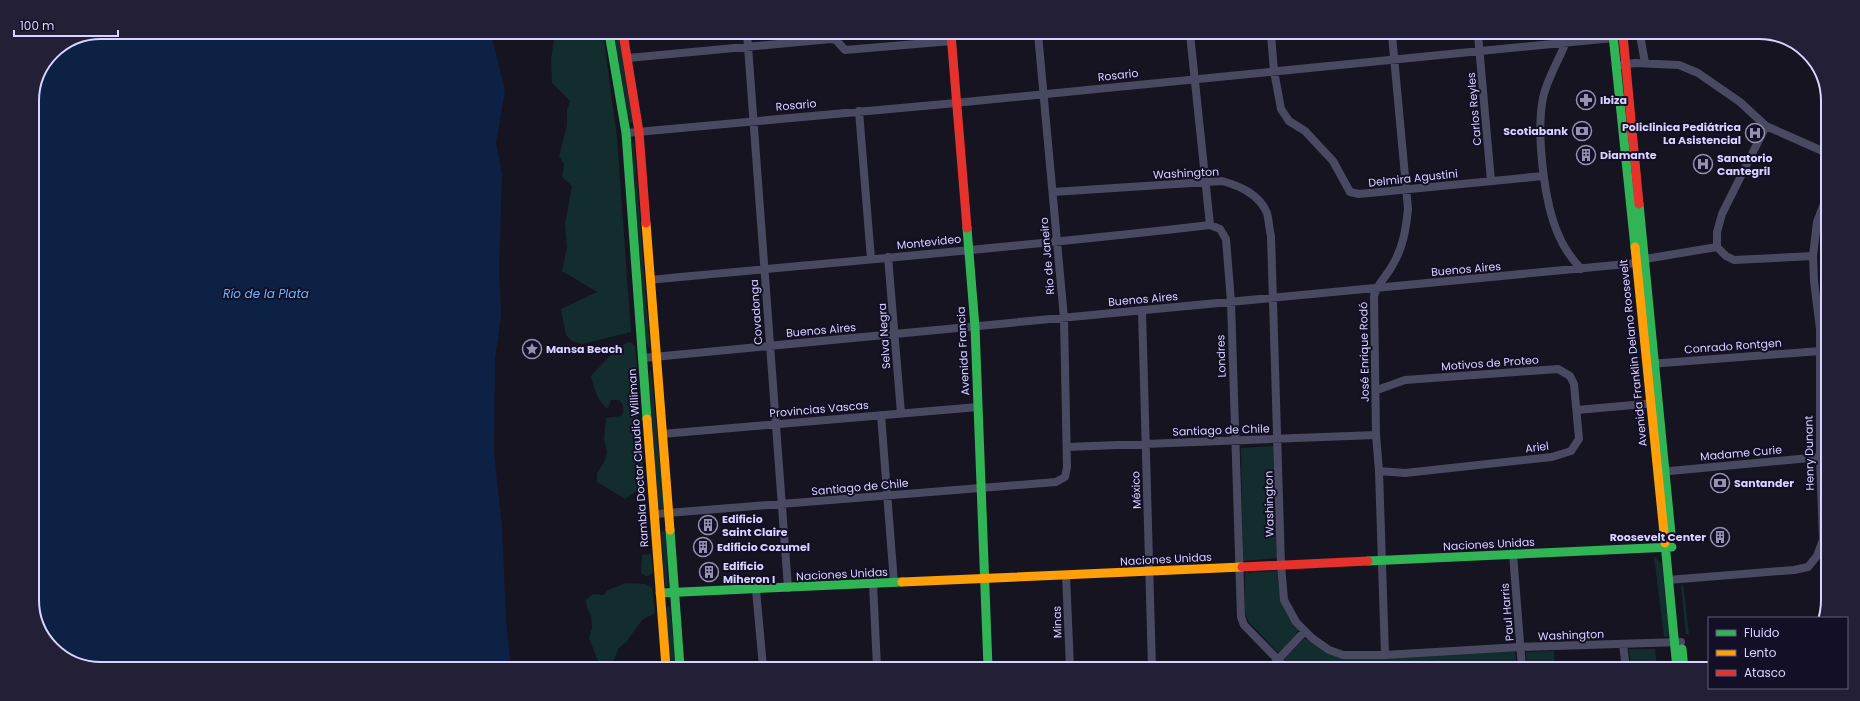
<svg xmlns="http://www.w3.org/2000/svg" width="1860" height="701" viewBox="0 0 1860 701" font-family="Poppins,sans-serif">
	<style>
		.green { fill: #132c2d }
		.water { fill: #0d2144 }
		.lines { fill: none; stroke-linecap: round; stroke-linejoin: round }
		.street { stroke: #4a4962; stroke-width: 8 }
		.fast { stroke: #30b455; stroke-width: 9 }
		.slow { stroke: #ff9f0a; stroke-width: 9 }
		.jam { stroke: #e5322d; stroke-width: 9 }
		.labels { text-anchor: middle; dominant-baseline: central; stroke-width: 4; stroke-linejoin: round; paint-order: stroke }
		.street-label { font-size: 11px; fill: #d9d4ff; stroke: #130f26 }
		.poi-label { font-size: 11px; font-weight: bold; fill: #d9d4ff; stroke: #130f26; text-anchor: start }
		.water-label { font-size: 12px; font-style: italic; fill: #62b6ff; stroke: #130f26 }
		.rim { fill: none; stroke: #d9d4ff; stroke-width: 2 }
	</style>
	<rect width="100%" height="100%" fill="#161421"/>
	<path class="green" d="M549,33h54l14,104 14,195 -49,12 -10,-3 -6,-6 -5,-26 36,-17 -35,-21 5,-24 -2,-23 7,-38 -10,-9 2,-13 -5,-8 8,-31v-15l3,-9 -18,-18 -1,-23 3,-22z
		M614,33h5l14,90 -4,-1z
		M634,141l16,206 -1,1 -3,-6 -14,-199z
		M628,342l4,1 3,3 4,41 -4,7 -3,10 6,4 1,6 -6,18 8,10 4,43 -20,14 -28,-17v-9l7,-11 3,-9 -3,-14 2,-21 15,-2c4,-6 3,-11 -2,-16h-8l-3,9c-11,-8 -14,-21 -17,-33l22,-24z
		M651,368l13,140 -2,1 -4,-2 -9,-133z
		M1274,446l3,112 -34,3 -2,-113z
		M664,531l2,2 2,54 -3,-1 -4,-54z
		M651,554l2,18 -3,3 -4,1 -5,-3 1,-18z
		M1654,556l8,8 7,70 -1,3h-4z
		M1277,571c3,28 3,37 22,59l-20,24 -30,-32 -4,-8v-41z
		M626,583l20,1 6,4 3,25 -13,7 -15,21 -9,8 -6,17h-12l-11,-28 3,-10 -1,-13 -4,-7 -1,-8 7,-6 10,1 5,-5z
		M1683,583l6,52 -3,-1 -5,-48z
		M668,606h2l6,61h-6l-4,-59z
		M1305,638l22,15 17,6 171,-8 2,17h-223l-10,-9z
		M1629,649h26l2,20h-26z
		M1554,651l1,18 -28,-1 -1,-16z"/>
	<path class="water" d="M101,32l390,1 14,58 -9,51 6,32 -3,96 2,46 -6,42 -1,96 8,72 4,95 5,45 -432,-1 -33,-23 -14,-38v-507l20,-45 23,-15z"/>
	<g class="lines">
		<path class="street" d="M747,33l41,555
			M1190,34l20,191 10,4 6,10 5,63 10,315 3,8 42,43
			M1271,35l3,36 7,38 8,12 16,10 28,30 17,31 9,2 184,-18
			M1478,35l13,146
			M1640,35l5,28
			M1566,42c-7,18 -19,37 -23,56 -7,35 1,106 16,138 5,12 13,23 22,33
			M628,58l203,-19 5,1 9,10 107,-9
			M1622,65l13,-2 44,2 19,8 42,29 26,24 61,27
			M859,111l12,148
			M626,133l319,-29 668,-66
			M1053,192l169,-11c18,5 37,13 45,32 2,7 2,16 4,23l10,329 3,35 12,22 16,16 17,12 14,5h42l135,-8 161,-5
			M1717,247v-15l5,-18 44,-88
			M1717,247l9,9 8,4 79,-4
			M888,257l13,156
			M650,280c187,-18 373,-33 560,-55
			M1142,311l10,357
			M643,358l994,-95 8,-4 72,-12
			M1649,364l171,-13
			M1377,390l28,-10 153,-11 12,7 4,8 5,55 -8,12 -19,6 -147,16 -26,-2
			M1577,410l79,-7
			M881,415l13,168
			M662,434l316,-27
			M1067,447l309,-12
			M1659,472l161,-15 5,3
			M655,514l401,-32 9,-5 2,-10 -3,-149 -26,-284
			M1513,554l9,114
			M1066,575l4,92
			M1668,580l126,-10 14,-3 9,-11 6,-16 -3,-83v-128l-6,-48 -1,-25 4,-34 10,-26
			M873,584l4,83
			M756,590l7,77
			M1623,644l3,25
			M1385,655l-6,-184 -3,-36 -2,-139c3,-12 12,-19 18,-30 11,-18 14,-37 16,-57l-16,-174
			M1270,668l35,-37"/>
		<path class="fast" d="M609,33l17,100 21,286
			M1613,35l22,212
			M1639,204l32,330
			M967,228l8,99 13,340
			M670,530l10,137
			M1665,543l12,126
			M1368,561l304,-14
			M660,593l242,-11
			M1682,649l2,20"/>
		<path class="slow" d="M646,223l24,307
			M1635,247l30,296
			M647,419l19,248
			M902,582l340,-15"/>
		<path class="jam" d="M623,33l16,99 7,91
			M951,34l16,194
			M1623,35l16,169
			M1242,567l126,-6"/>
	</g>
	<defs>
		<g id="pharmacy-ring" transform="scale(1)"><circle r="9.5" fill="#130f26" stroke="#9591b1" stroke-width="1.5"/><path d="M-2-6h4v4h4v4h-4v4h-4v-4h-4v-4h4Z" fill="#9591b1"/></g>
		<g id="bank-ring" transform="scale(1)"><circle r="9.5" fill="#130f26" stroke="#9591b1" stroke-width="1.5"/><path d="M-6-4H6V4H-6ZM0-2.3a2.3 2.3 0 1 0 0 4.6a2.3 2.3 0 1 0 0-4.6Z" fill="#9591b1"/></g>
		<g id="hospital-ring" transform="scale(1)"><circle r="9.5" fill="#130f26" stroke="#9591b1" stroke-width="1.5"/><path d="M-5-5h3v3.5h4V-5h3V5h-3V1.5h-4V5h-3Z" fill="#9591b1"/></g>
		<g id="building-ring" transform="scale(1)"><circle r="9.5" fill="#130f26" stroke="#9591b1" stroke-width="1.5"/><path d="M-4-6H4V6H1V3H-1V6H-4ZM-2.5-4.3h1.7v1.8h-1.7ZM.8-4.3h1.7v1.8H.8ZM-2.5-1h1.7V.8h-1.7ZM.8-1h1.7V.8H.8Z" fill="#9591b1"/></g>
		<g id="sight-ring" transform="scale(1)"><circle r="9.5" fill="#130f26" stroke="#9591b1" stroke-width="1.5"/><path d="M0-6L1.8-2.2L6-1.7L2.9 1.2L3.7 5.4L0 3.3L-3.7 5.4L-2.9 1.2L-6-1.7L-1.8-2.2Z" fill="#9591b1"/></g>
	</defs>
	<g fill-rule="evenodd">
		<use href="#pharmacy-ring" x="1586" y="100"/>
		<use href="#bank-ring" x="1582" y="131"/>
		<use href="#hospital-ring" x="1755" y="133"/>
		<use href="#building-ring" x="1586" y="155"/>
		<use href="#hospital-ring" x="1703" y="164"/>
		<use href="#sight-ring" x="532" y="349"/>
		<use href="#bank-ring" x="1720" y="483"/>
		<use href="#building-ring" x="708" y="525"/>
		<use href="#building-ring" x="1720" y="537"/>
		<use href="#building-ring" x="703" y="547"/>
		<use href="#building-ring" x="709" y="572"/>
	</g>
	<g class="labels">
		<g class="street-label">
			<text transform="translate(1118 75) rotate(-6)">Rosario</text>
			<text transform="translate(796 105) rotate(-5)">Rosario</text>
			<text transform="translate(1474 109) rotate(-95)">Carlos Reyles</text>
			<text transform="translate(1186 173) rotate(-3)">Washington</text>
			<text transform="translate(1413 178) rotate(-6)">Delmira Agustini</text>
			<text transform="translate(929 242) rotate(-6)">Montevideo</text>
			<text transform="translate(1047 256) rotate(-95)">Rio de Janeiro</text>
			<text transform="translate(1466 269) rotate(-5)">Buenos Aires</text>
			<text transform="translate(1143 299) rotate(-5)">Buenos Aires</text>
			<text transform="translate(756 312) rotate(-94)">Covadonga</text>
			<text transform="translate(821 330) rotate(-5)">Buenos Aires</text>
			<text transform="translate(884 336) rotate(-94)">Selva Negra</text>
			<text transform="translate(1733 346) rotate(-4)">Conrado Rontgen</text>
			<text transform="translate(963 351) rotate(-93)">Avenida Francia</text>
			<text transform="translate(1364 352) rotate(-91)">José Enrique Rodó</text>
			<text transform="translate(1633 353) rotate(-96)">Avenida Franklin Delano Roosevelt</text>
			<text transform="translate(1221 356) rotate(-92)">Londres</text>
			<text transform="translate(1490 363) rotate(-4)">Motivos de Proteo</text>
			<text transform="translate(819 409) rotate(-5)">Provincias Vascas</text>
			<text transform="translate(1221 430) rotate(-2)">Santiago de Chile</text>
			<text transform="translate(1537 447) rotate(-7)">Ariel</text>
			<text transform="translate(1741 453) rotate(-5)">Madame Curie</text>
			<text transform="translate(1809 453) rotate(-91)">Henry Dunant</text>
			<text transform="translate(638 458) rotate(-94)">Rambla Doctor Claudio Williman</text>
			<text transform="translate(860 487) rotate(-5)">Santiago de Chile</text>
			<text transform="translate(1136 490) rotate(-92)">México</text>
			<text transform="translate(1269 504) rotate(-91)">Washington</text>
			<text transform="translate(1489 544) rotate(-3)">Naciones Unidas</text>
			<text transform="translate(1166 559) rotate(-3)">Naciones Unidas</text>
			<text transform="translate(842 574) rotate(-3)">Naciones Unidas</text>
			<text transform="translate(1507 612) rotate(-95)">Paul Harris</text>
			<text transform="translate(1057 622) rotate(-92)">Minas</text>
			<text transform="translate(1571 635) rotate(-2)">Washington</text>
		</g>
		<g class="poi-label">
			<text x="1600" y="100">Ibiza</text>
			<text x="1741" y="127" text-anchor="end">Policlinica Pediátrica<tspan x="1741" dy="13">La Asistencial</tspan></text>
			<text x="1568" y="131" text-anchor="end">Scotiabank</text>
			<text x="1600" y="155">Diamante</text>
			<text x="1717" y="158">Sanatorio<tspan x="1717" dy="13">Cantegril</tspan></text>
			<text x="546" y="349">Mansa Beach</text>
			<text x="1734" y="483">Santander</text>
			<text x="722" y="519">Edificio<tspan x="722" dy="13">Saint Claire</tspan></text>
			<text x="1706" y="537" text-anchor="end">Roosevelt Center</text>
			<text x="717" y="547">Edificio Cozumel</text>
			<text x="723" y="566">Edificio<tspan x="723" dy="13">Miheron I</tspan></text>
		</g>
		<g class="water-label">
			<text x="266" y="293">Río de la Plata</text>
		</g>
	</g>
	<path d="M0 0H1860V701H0ZM101 39H1759A62 62 0 0 1 1821 101V600A62 62 0 0 1 1759 662H101A62 62 0 0 1 39 600V101A62 62 0 0 1 101 39Z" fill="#231f37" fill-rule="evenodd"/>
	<path class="rim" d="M101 39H1759A62 62 0 0 1 1821 101V600A62 62 0 0 1 1759 662H101A62 62 0 0 1 39 600V101A62 62 0 0 1 101 39Z"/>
	<rect x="1708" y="617" width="140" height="72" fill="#130f26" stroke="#625e7d"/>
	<rect x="1716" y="630" width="20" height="6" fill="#30b455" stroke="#625e7d"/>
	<text x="1744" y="637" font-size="12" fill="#d9d4ff">Fluido</text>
	<rect x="1716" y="650" width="20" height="6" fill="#ff9f0a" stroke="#625e7d"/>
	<text x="1744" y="657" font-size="12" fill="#d9d4ff">Lento</text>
	<rect x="1716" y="670" width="20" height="6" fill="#e5322d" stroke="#625e7d"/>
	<text x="1744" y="677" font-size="12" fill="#d9d4ff">Atasco</text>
	<path d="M14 30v6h104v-6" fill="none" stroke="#d9d4ff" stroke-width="2"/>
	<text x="20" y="30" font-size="12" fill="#d9d4ff" stroke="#130f26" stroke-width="3" paint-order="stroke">100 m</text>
</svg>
